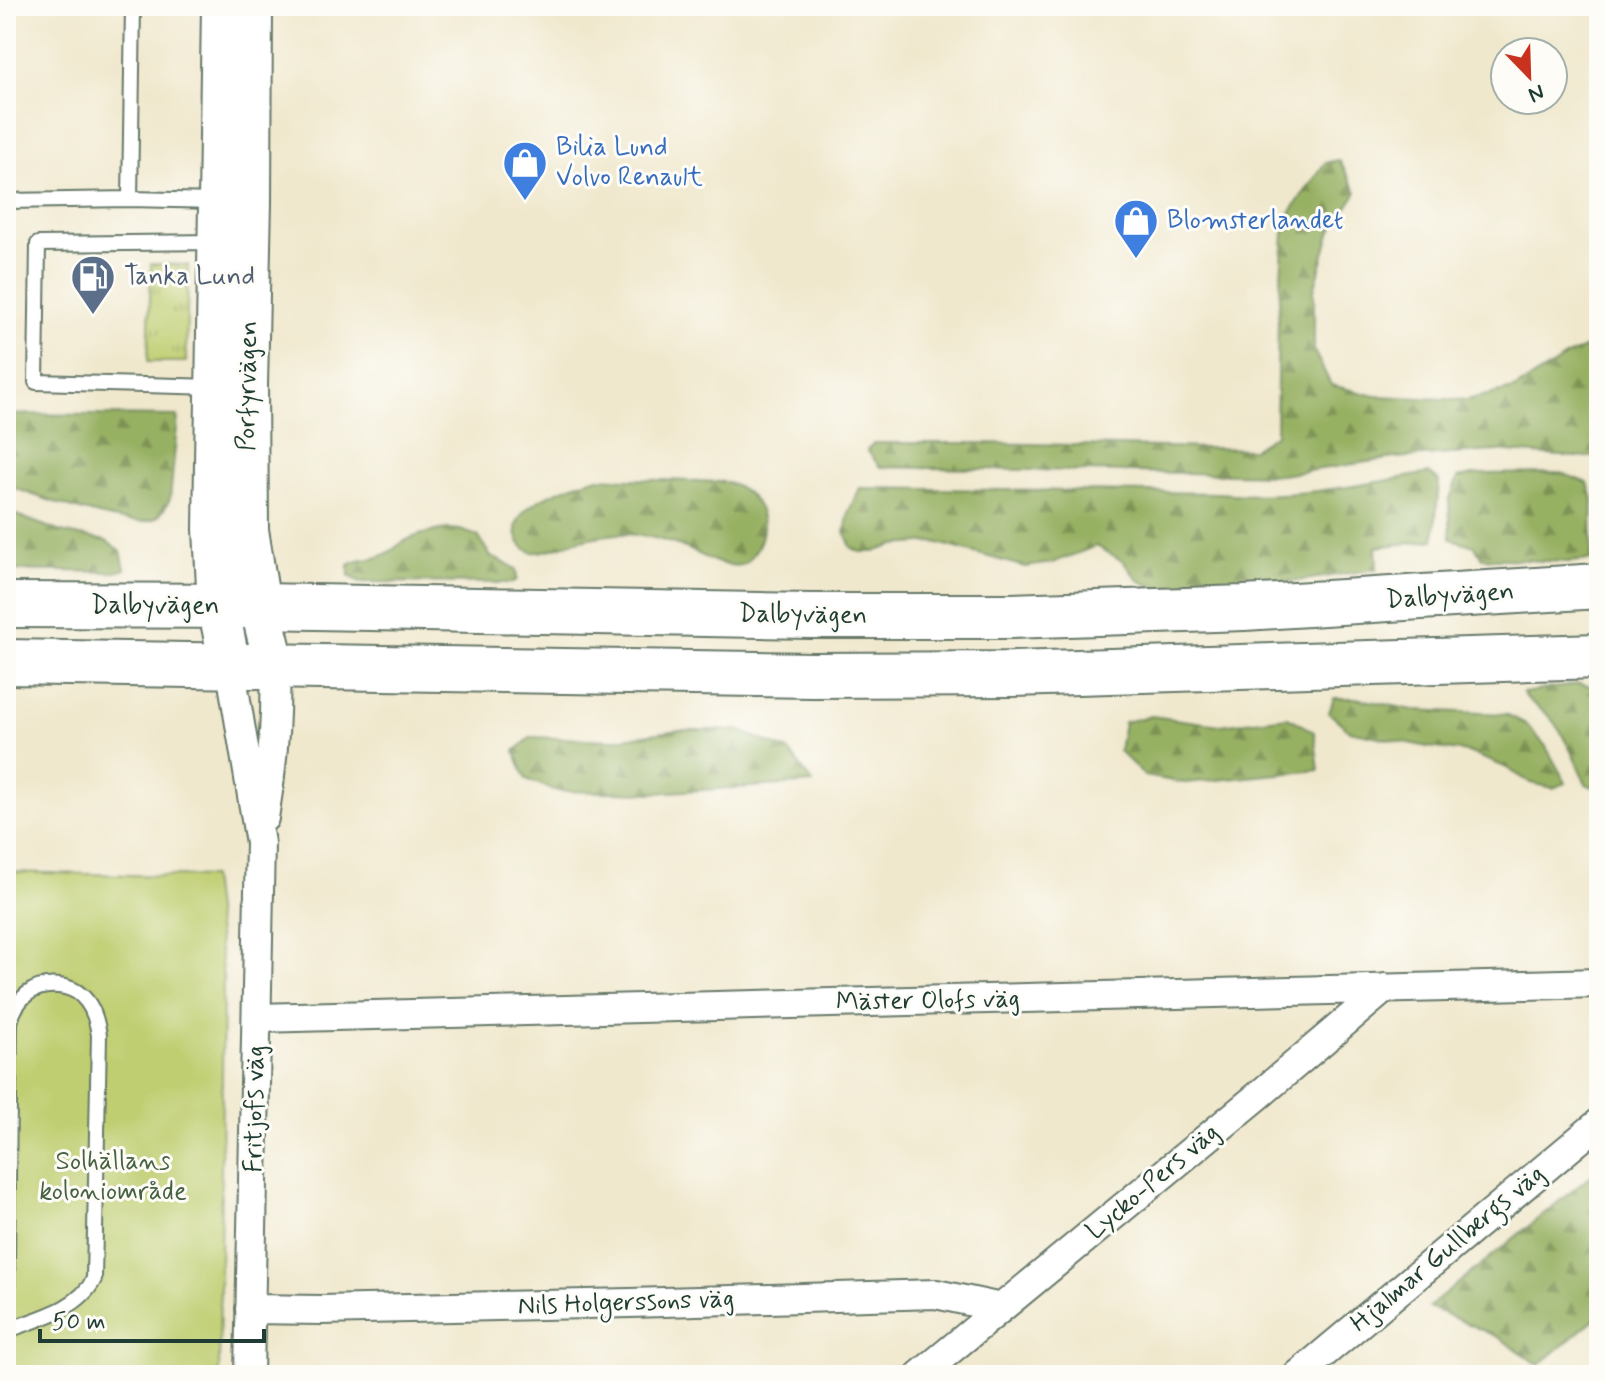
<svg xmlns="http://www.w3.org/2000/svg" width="1605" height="1381" viewBox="0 0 1605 1381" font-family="Mynerve,sans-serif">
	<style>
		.grass { fill: url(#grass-tufts); stroke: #6f8652; stroke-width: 2 }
		.forest { fill: url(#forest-firs); stroke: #5b774c; stroke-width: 2 }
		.garden { fill: #bfce71; stroke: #6f8652; stroke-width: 2 }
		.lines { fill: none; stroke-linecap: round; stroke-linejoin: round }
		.lane-casing { stroke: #68796a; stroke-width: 18 }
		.street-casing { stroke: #68796a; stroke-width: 32 }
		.secondary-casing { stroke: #68796a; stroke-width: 44 }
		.primary-casing { stroke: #68796a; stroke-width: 48 }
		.lane { stroke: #fff; stroke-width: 14 }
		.street { stroke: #fff; stroke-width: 28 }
		.secondary { stroke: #fff; stroke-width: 40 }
		.primary { stroke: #fff; stroke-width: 44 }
		.labels { text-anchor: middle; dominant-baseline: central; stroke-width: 6; stroke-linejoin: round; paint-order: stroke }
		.shop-label { font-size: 26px; fill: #366cbe; stroke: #fdfcf7; text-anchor: start }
		.service-label { font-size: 26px; fill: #4e5e75; stroke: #fdfcf7; text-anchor: start }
		.street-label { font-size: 26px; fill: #1f3d34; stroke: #fdfcf7 }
		.park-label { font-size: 26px; fill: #476143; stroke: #fdfcf7 }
	</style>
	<defs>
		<pattern id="grass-tufts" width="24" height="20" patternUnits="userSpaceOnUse" patternTransform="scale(2)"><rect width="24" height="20" fill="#bfce71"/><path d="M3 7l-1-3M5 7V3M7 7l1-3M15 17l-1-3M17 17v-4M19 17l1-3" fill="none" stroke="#9ba85e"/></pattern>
		<pattern id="forest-firs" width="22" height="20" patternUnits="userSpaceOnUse" patternTransform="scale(2)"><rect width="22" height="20" fill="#97b163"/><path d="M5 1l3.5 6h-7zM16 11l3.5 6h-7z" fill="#7b9152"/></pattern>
	</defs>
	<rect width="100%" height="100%" fill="#fdfcf7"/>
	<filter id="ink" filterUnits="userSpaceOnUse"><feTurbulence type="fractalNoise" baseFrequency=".0125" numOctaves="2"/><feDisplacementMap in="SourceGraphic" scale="16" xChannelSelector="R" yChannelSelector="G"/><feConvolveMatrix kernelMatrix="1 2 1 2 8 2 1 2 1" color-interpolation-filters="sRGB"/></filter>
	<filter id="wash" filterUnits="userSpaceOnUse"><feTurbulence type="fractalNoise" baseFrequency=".006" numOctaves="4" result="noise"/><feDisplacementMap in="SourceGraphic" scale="32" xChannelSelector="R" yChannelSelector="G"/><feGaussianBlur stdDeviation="1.8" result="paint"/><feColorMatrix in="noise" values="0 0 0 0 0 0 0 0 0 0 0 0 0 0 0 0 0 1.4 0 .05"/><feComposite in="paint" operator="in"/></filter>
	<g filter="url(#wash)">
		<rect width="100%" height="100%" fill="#f0e8cd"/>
		<path class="grass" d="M151,264l37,1 -2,97h-38z"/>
		<path class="forest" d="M1339,160l18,32 -27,41 -16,57v61l17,34 45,11 90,4 48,-11 55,-34 30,-14v116h-26l-79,-6 -100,7 -113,17 -401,-8 -13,-17 7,-7h103l276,6 23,-15 2,-117 7,-97 40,-57z
			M6,414l172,2 -8,83c-4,7 -8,16 -16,20 -23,12 -121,-24 -148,-34z
			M1429,473l10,8 -5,59 -58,7 1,22 -80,12 -136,9 -23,-10 -15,-19 -27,-15 -44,17 -27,4 -90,-25 -41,3 -20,7h-14l-9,-5 -6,-15 4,-21 11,-23 358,5c68,7 144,-8 211,-20z
			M1561,473l27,10 5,16 -2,61 -23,2 -86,-4 -7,-12 -24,-7 -2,-38 9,-23 21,-4z
			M595,478l130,4c33,9 49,41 29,71 -3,5 -8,11 -13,12 -20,4 -41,-12 -58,-18 -21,-8 -45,-14 -66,-13 -13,1 -25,3 -37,6 -13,3 -35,14 -47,12 -6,-1 -12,-6 -14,-11 -18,-36 54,-56 76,-63z
			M6,511l55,21 45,9 15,10 4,18 -9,3 -110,-2z
			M448,529l12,1 18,6 13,21 19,8 6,5 1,10 -6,3 -151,-1 -11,-6v-11c10,-7 21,-4 32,-9 9,-3 15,-9 22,-14 14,-8 30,-11 45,-13z
			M1578,684l17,3 4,49 -1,53 -12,-5c-10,-22 -19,-45 -34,-64 -8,-11 -22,-15 -29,-27z
			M1334,698h22l57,12 93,4 20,10 19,21 21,38 -13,5 -22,-5 -26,-16 -37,-15 -40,-5 -78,-16 -21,-18z
			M1151,716l69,9 68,-8 26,15 5,38 -134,13 -40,-7 -26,-25 5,-29z
			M678,730h60l51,21 24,32 -160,10 -96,-2 -31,-12 -11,-28 16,-14 80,3z
			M1599,1169v146l-60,50 -41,-28 -69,-30z"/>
		<path class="garden" d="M6,872l205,5 12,101 -4,397h-213z"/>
	</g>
	<g filter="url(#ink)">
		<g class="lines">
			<g class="lane-casing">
				<path id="lane" d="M133,6l-3,193 86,2
					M6,201l124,-2
					M215,387l-179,-5 2,-138 178,-2
					M6,1343l5,-14 -3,-21 -1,-51 3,-234c5,-24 23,-40 49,-37 9,1 17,4 23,10 11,10 15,25 17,39l-5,244c-15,30 -54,39 -83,50"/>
			</g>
			<g class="street-casing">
				<path id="street" d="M230,665l30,178 -11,532
					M264,818c9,-53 13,-98 11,-152
					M257,1018l1342,-35
					M250,1309l71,1 309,-7 306,-9 65,14
					M920,1375l338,-279 127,-108
					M1298,1375l301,-252"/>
			</g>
			<g class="secondary-casing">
				<path id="secondary" d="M222,6l-8,523 4,77 12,59
					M252,6l-1,196 -4,183 1,145 12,76 15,60"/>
			</g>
			<g class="primary-casing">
				<path id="primary" d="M6,605l254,1 551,10h199l234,-8 355,-22
					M6,662l806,13 201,-1 586,-18"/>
			</g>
			<use href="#lane" class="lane"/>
			<use href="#street" class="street"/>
			<use href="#secondary" class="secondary"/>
			<use href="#primary" class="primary"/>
		</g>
	</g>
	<defs>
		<g id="shop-pin" transform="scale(2.3)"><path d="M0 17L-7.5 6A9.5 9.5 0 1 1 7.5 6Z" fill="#3f7fe0" stroke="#fdfcf7"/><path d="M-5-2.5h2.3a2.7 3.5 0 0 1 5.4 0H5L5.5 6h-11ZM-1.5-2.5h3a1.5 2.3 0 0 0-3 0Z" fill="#fff"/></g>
		<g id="fuel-pin" transform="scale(2.3)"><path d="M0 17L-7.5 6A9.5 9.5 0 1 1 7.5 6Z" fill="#5c6f8a" stroke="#fdfcf7"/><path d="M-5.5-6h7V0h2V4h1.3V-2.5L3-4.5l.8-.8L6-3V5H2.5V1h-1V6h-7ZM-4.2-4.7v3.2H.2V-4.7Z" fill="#fff"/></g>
	</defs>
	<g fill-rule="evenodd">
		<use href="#shop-pin" x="525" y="163"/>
		<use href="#shop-pin" x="1136" y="221"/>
		<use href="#fuel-pin" x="93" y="277"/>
	</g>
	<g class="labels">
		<g class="shop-label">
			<text x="556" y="148">Bilia Lund<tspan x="556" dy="30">Volvo Renault</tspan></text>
			<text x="1167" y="221">Blomsterlandet</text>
		</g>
		<g class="service-label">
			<text x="124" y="277">Tanka Lund</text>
		</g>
		<g class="street-label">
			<text transform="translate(248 386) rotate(-89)">Porfyrvägen</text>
			<text transform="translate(1450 596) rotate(-4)">Dalbyvägen</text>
			<text x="155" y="606">Dalbyvägen</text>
			<text transform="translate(803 615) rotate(1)">Dalbyvägen</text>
			<text transform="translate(928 1001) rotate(-1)">Mäster Olofs väg</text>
			<text transform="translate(255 1109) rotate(-89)">Fritjofs väg</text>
			<text transform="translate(1153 1182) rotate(-40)">Lycko-Pers väg</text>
			<text transform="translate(1448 1249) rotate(-40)">Hjalmar Gullbergs väg</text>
			<text transform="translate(626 1303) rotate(-2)">Nils Holgerssons väg</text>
		</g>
		<g class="park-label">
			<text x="113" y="1162">Solhällans<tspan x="113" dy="30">koloniområde</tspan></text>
		</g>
	</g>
	<rect width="1605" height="1381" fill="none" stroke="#fdfcf7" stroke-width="32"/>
	<g transform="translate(1529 76) rotate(157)"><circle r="38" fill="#fdfcf7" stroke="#a4b0a9" stroke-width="2"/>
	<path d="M0-6L14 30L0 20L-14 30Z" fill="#c8321e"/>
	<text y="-12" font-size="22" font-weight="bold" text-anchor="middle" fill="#1f3d34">N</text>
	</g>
	<path d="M40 1329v12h224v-12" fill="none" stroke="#1f3d34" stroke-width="4"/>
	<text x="52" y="1329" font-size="24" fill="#1f3d34" stroke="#fdfcf7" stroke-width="6" paint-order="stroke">50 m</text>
</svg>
